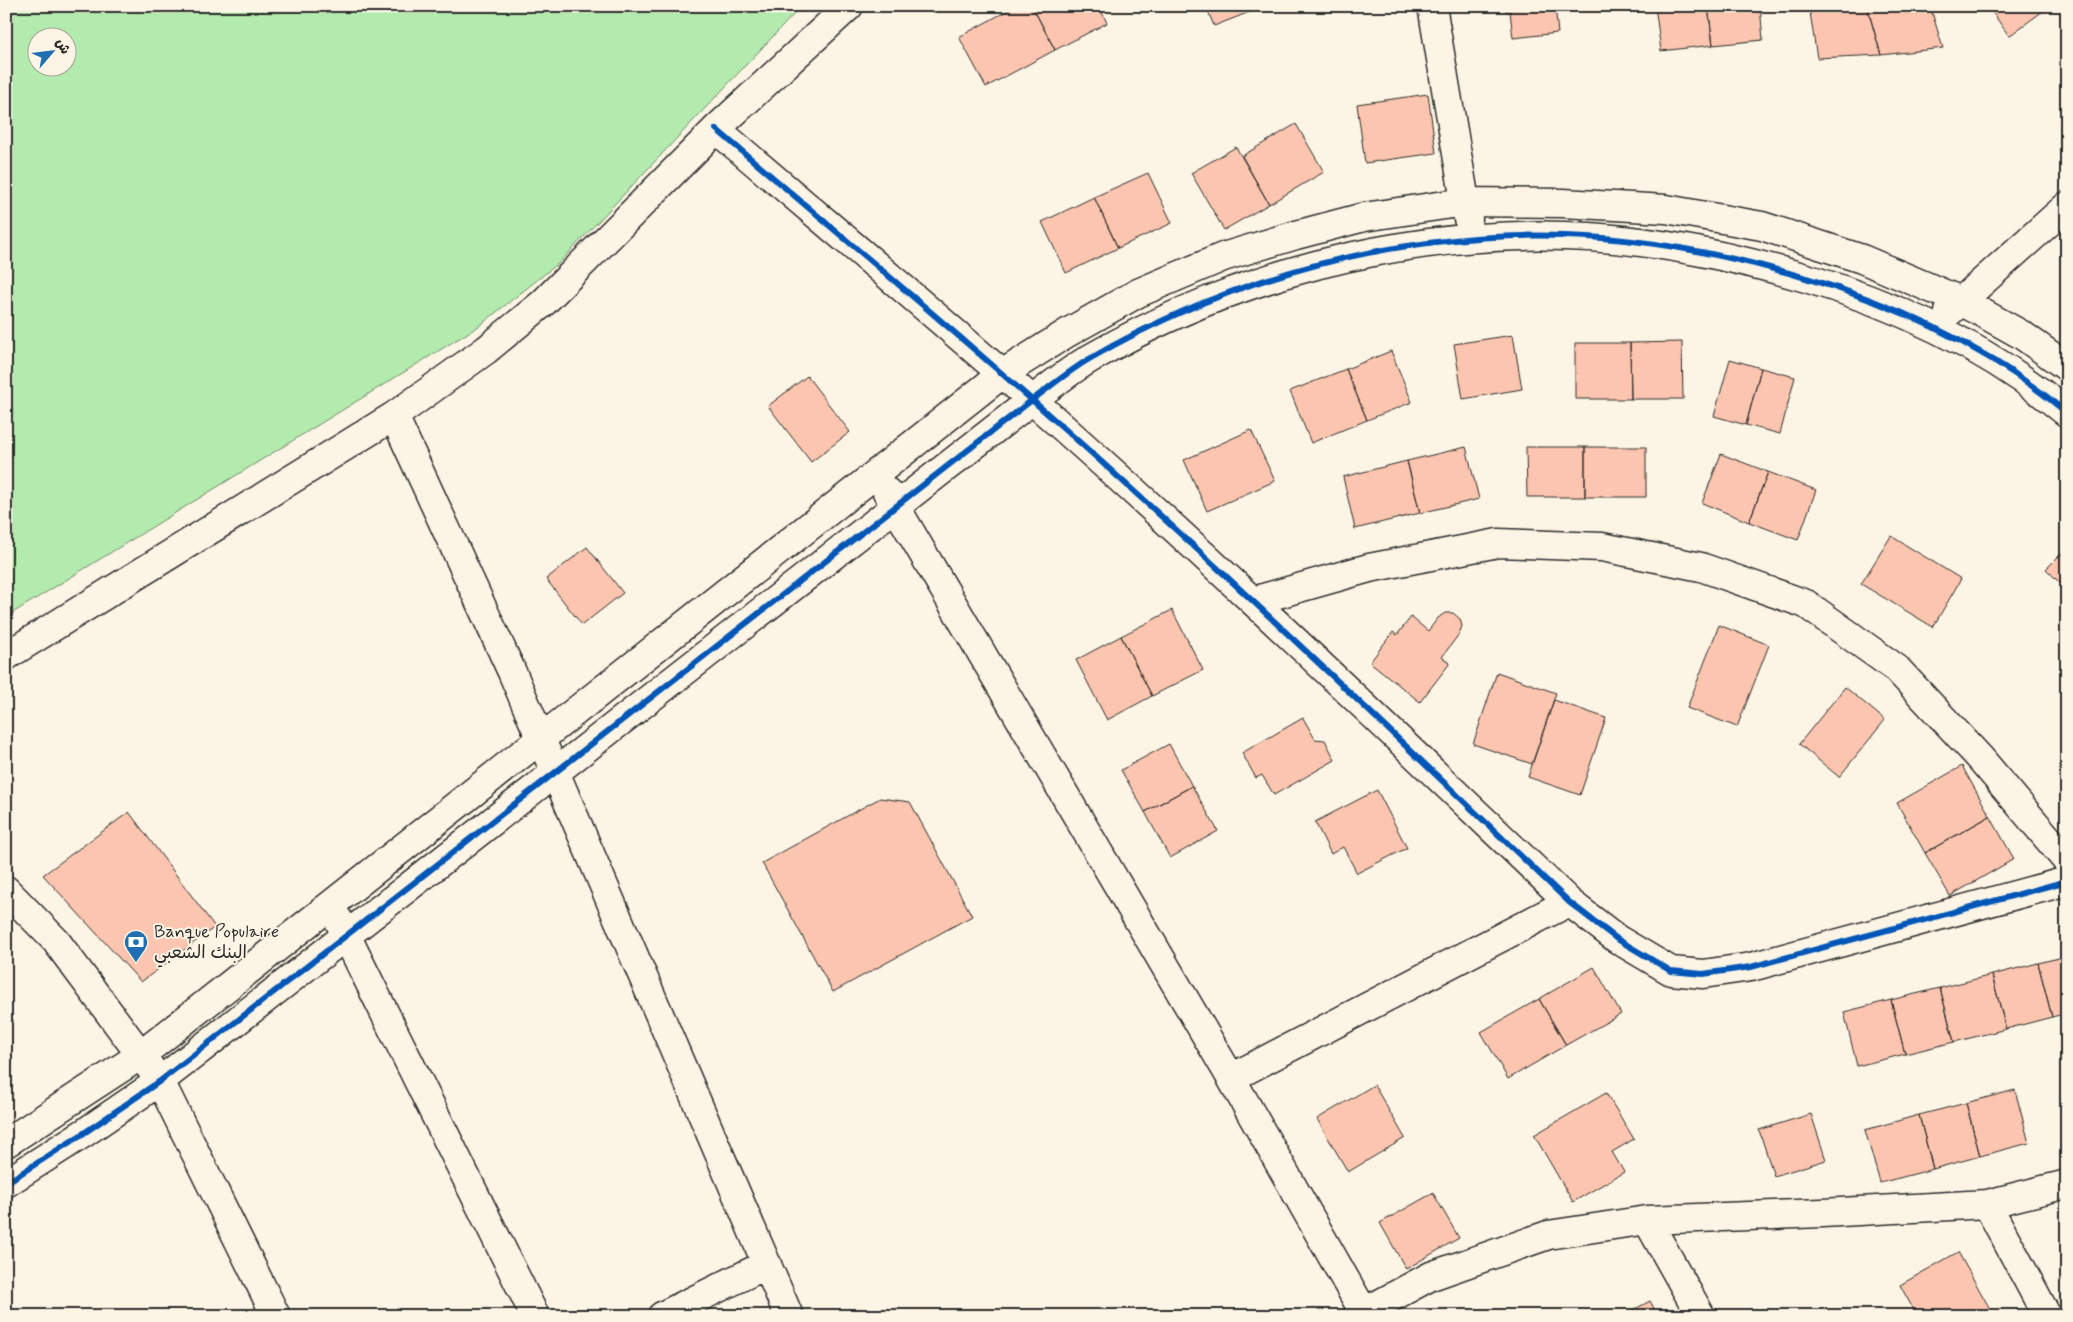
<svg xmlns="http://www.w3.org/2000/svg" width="2073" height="1322" viewBox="0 0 2073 1322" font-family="Mynerve,'Playpen Sans Arabic',sans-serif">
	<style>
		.green { fill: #b3eaad; stroke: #6f8a6c; fill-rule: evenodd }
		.building { fill: #fcc5af; stroke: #2b2b2b }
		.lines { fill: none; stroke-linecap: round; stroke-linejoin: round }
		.street-casing { stroke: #2b2b2b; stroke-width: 31 }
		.street { stroke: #fcf5e5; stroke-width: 28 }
		.cycleway-casing { stroke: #fcf5e5; stroke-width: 9 }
		.cycleway { stroke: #0057b8; stroke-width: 6 }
		.labels { text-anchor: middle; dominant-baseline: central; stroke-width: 4; stroke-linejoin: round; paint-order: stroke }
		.poi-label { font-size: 18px; fill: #2b2b2b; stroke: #fcf5e5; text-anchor: start }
	</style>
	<rect width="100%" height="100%" fill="#fcf5e5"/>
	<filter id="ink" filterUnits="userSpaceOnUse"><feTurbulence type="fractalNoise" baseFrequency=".02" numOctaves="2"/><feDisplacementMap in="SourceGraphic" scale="10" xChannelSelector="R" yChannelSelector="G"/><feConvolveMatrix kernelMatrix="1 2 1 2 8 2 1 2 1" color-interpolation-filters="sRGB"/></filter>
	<g filter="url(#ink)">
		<path class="green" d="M6,6h798l-8,6 -236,250 -81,64 -473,291zM38,38h30v30h-30z"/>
		<path class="building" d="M1016,6h16l23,44 -69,37 -27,-50z
			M1032,6h67l8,17 -52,27z
			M1206,6h59l-51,20z
			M1506,6h49l3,27 -45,5 -3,-27 -4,1z
			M1655,6h53l5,39 -52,6z
			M1708,6h52l3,34 -50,5z
			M1809,6h58l14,49 -64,3z
			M1867,6h63l13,42 -62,7z
			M1988,6h62l-41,30z
			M1428,94l8,59 -71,10 -8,-59z
			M1296,124l28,48 -55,32 -27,-48z
			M1236,147l33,57 -45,26 -33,-57z
			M1148,173l24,50 -54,25 -24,-51z
			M1094,197l24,51 -52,25 -24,-51z
			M1513,335l9,54 -59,10 -9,-55z
			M1682,342l1,57h-52l-1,-56z
			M1575,343h55l1,56h-56z
			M1391,351l21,51 -45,18 -21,-51z
			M1730,359l31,9 -15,57 -32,-9z
			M1761,368l34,9 -15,57 -34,-9z
			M1346,369l21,51 -56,23 -21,-52z
			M807,376l43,56 -39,30 -43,-56z
			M1251,430l24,51 -68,30 -23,-51z
			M1466,447l13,52 -59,14 -13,-52z
			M1526,447h59v50h-58z
			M1585,447h61v50h-61z
			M1721,454l47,18 -19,50 -47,-19z
			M1407,461l13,52 -65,16 -12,-52z
			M1768,472l48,18 -18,50 -49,-18z
			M1891,536l70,43 -28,48 -72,-43z
			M587,547l36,46 -41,32 -36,-46z
			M2067,548v42l-21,-21z
			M1172,610l31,60 -51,26 -31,-60z
			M1445,613h8l7,6 2,7 -3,8 -17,23 8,6 -30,39 -50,-40 23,-30 4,3 14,-18 17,14 10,-13z
			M1719,625l50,20 -32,82 -50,-19z
			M1121,636l31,60 -45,24 -31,-60z
			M1497,672l59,21 -24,71 -59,-20z
			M1845,687l40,33 -46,57 -40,-33z
			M1554,700l52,18 -26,77 -52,-18z
			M1303,718l12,21 10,1 10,20 -61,35 -12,-20 -6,3 -14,-25z
			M1169,744l23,42 -47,26 -24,-42z
			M1962,766l28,50 -65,37 -28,-50z
			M1192,786l26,45 -48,27 -25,-46z
			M1377,790l30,58 -50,25 -14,-26 -12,7 -16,-32z
			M880,798l30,4 62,114 -139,76 -71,-129z
			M129,812l86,115 -74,55 -98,-107z
			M1990,816l24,43 -64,37 -25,-43z
			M2067,956v57l-15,4 -14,-54z
			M2038,963l14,54 -46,12 -14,-54z
			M1594,967l27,47 -55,31 -27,-46z
			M1992,975l14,54 -52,13 -14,-54z
			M1940,988l14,54 -49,12 -14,-54z
			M1539,999l27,46 -58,34 -27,-47z
			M1891,1000l14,54 -48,12 -13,-54z
			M1374,1085l31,53 -57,34 -31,-53z
			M2015,1090l14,53 -49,13 -14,-53z
			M1606,1093l28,46 -22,13 12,20 -51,30 -39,-67z
			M1966,1103l14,53 -47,13 -14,-54z
			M1811,1114l15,46 -52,16 -15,-46z
			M1919,1115l14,54 -53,14 -15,-53z
			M1433,1193l26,45 -53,31 -26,-46z
			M1958,1252l36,64h-77l-17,-31z
			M1650,1301l8,15h-36z"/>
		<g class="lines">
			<g class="street-casing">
				<path id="street" d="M1432,6l36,213
					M716,129c105,90 212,179 316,271 184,162 360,333 537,502l48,37 54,32 32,3 48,-7 316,-86
					M1949,312l118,-106
					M394,416l118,256 277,644
					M887,492l344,586 135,238
					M1253,601l116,-33 129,-25 104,4 99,20 105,37 91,65 83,89 87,103
					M6,656l388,-240 92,-66 57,-47 173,-174 133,-123
					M6,890l50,51 104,140 116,235
					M338,919l197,397
					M1231,1078l338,-176
					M6,1143l135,-88 861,-681 65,-41 71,-40 85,-36 73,-22 68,-18 101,-15 98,1 103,6 96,17 100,33 99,42 61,34 45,32
					M6,1183l78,-50 76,-52 872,-681c19,-14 38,-30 59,-42 143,-83 309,-127 474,-122 82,2 163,19 241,42 93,28 186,72 261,135
					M1987,1204l60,112
					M1647,1220l54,96
					M662,1316l105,-52
					M1357,1316l74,-40 117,-41 99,-15 175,-7 165,-9 80,-20"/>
			</g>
			<use href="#street" class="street"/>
			<g class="cycleway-casing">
				<path id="cycleway" d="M716,129c105,90 212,179 316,271 184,162 360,333 537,502l48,37 54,32 32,3 48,-7 316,-86
					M6,1183l78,-50 76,-52 872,-681c19,-14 38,-30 59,-42 143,-83 309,-127 474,-122 82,2 163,19 241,42 93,28 186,72 261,135"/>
			</g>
			<use href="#cycleway" class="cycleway"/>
		</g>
	</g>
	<defs>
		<g id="bank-pin" transform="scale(1.25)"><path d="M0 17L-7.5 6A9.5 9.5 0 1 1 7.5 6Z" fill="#1f6fb2" stroke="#fcf5e5"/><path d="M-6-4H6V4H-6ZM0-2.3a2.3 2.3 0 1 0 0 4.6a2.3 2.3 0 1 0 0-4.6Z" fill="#fff"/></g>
	</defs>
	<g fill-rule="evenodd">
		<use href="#bank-pin" x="136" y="942"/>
	</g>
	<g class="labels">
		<g class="poi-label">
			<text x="154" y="932">Banque Populaire<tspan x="154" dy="21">البنك الشعبي</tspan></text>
		</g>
	</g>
	<rect width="2073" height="1322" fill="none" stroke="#fcf5e5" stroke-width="25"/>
	<rect x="12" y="12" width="2048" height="1297" fill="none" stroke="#2b2b2b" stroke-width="2" filter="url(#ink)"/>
	<g transform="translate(52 52) rotate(62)"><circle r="24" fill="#fcf5e5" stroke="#a8a49b"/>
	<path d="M0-4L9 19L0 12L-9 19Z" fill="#1f6fb2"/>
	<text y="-8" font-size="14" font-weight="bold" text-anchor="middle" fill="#2b2b2b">ش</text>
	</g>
</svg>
